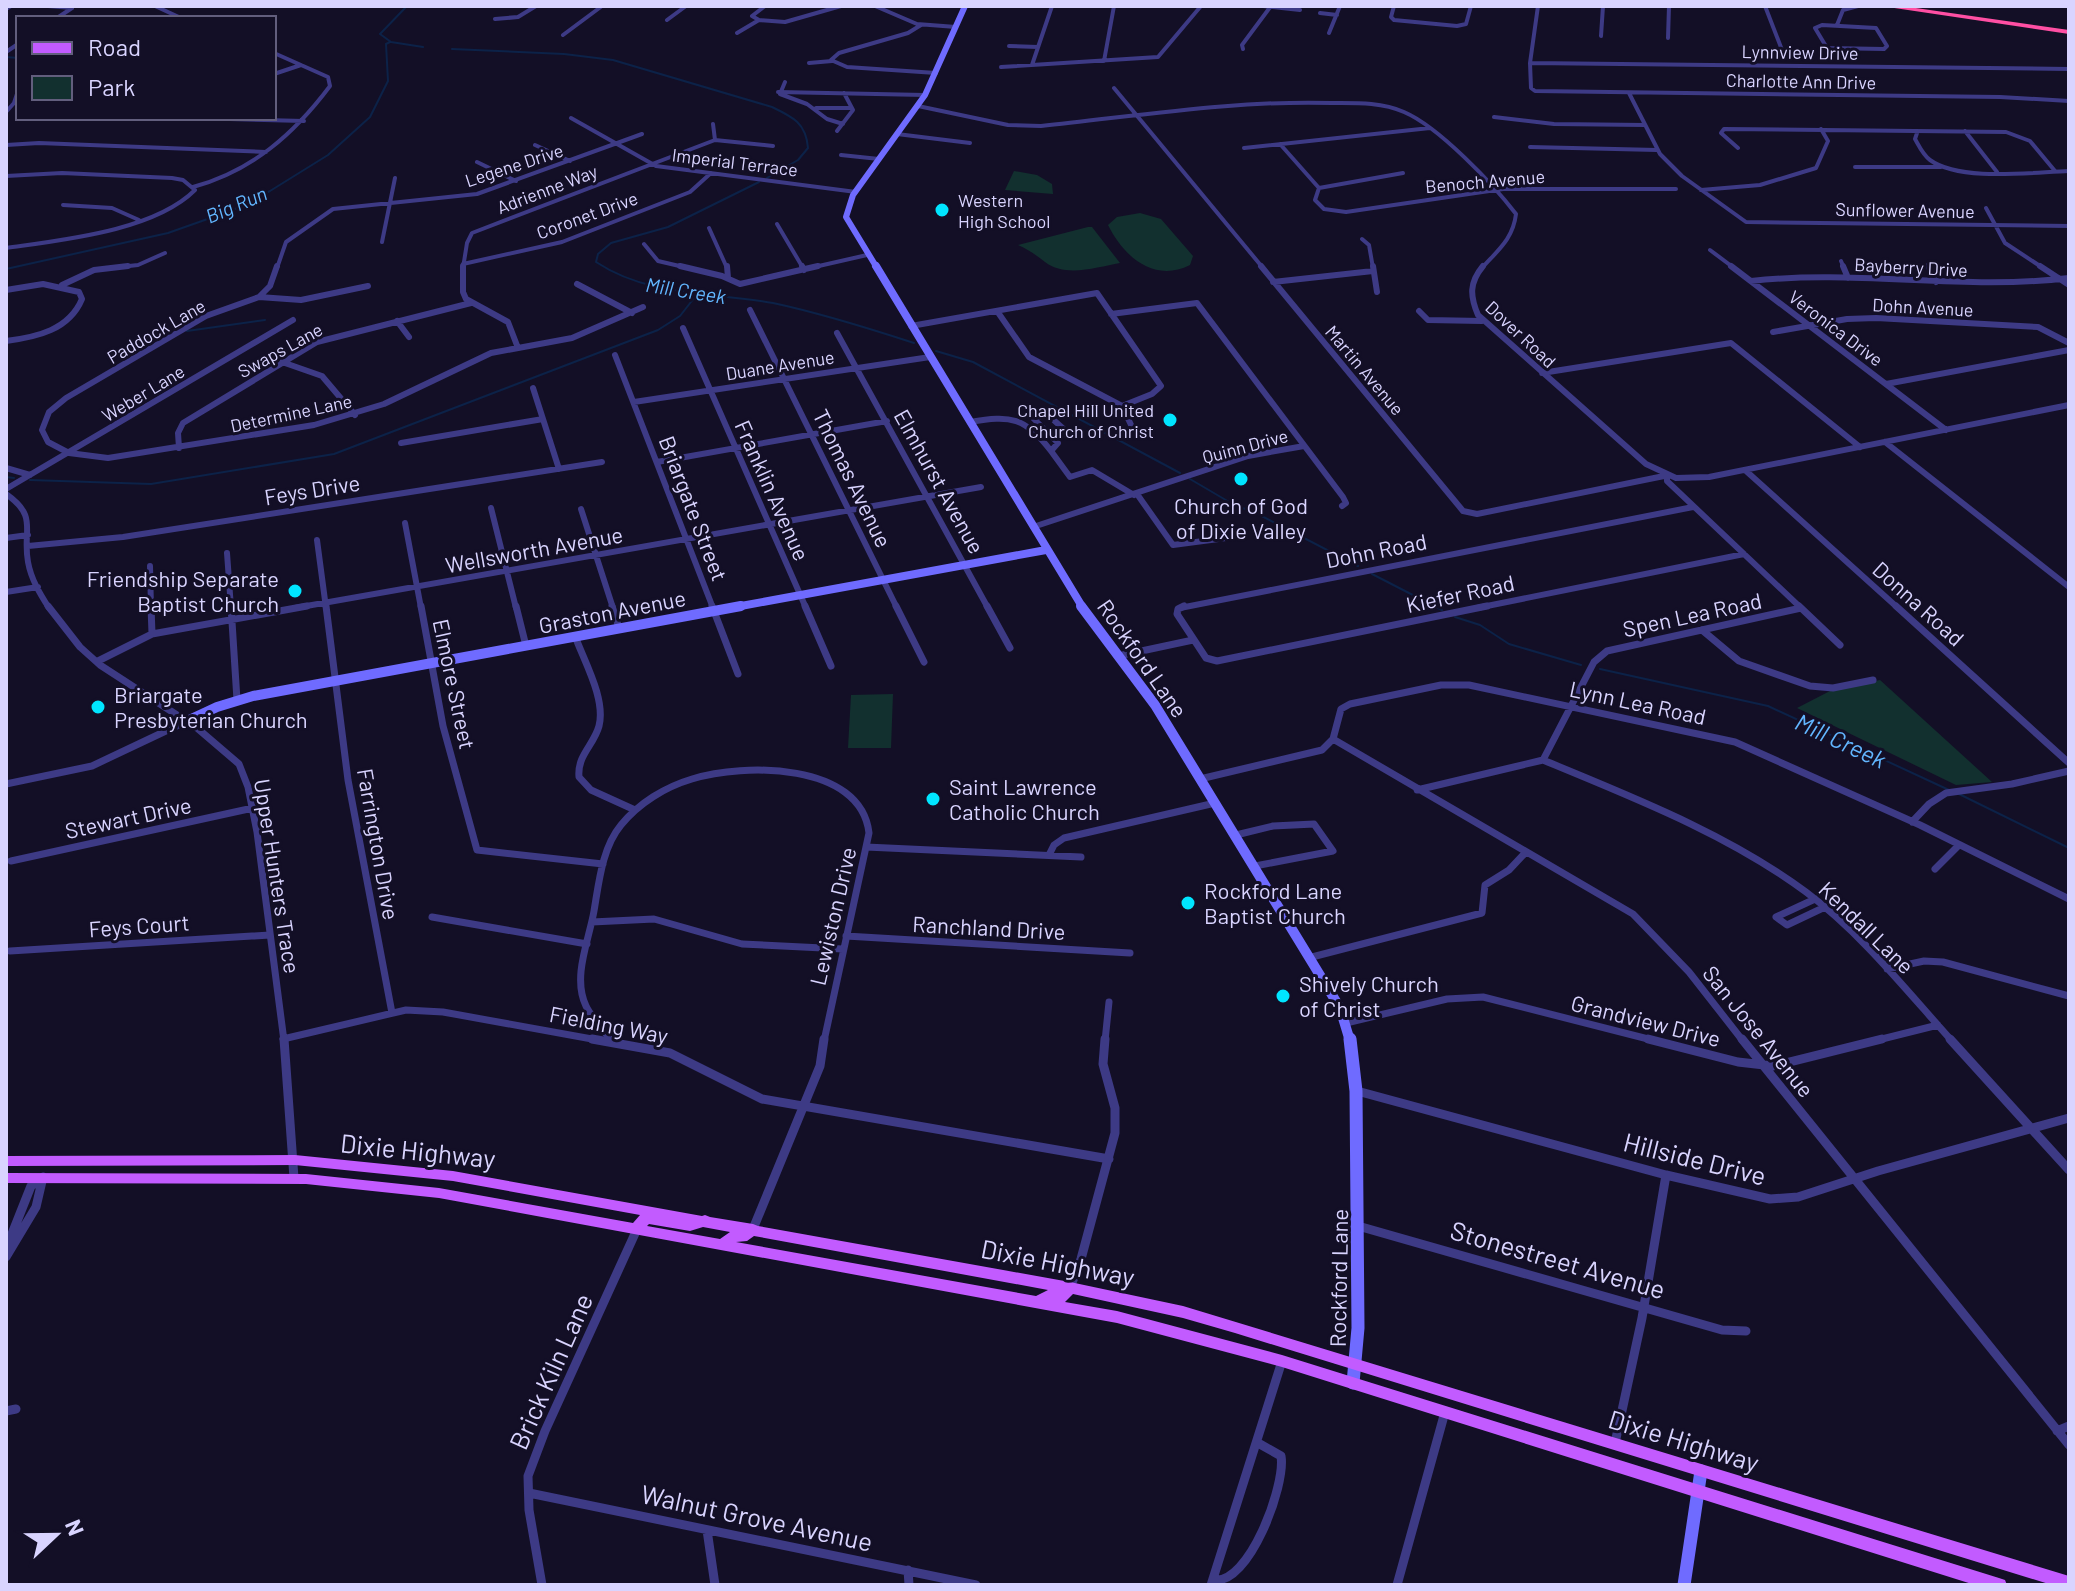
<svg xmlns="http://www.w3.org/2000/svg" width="2075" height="1591" viewBox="0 0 2075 1591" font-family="Barlow,sans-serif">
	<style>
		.green { fill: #12302f }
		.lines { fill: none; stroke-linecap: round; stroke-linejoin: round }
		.stream { stroke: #0c2248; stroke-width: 2 }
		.street-far3 { stroke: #3d3a85; stroke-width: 4 }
		.street-far2 { stroke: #3d3a85; stroke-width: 6 }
		.street-far1 { stroke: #3d3a85; stroke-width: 7 }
		.street { stroke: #3d3a85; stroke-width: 9 }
		.secondary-far3 { stroke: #6f6bff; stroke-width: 6 }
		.secondary-far2 { stroke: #6f6bff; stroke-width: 8 }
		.secondary-far1 { stroke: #6f6bff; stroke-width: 10 }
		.secondary { stroke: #6f6bff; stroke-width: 13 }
		.primary { fill: #c25bff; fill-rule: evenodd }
		.highway { fill: #ff4fa3; fill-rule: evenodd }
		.poi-dot { fill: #00e5ff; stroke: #130f26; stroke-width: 3 }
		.labels { text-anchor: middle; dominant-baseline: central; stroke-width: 6; stroke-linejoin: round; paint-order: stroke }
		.far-street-label { font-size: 18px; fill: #d9d4ff; stroke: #130f26 }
		.far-poi-label { font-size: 18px; fill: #d9d4ff; stroke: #130f26; text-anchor: start }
		.far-water-label { font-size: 20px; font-style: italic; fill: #62b6ff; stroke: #130f26 }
		.street-label { font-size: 22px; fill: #d9d4ff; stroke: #130f26 }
		.poi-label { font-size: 22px; fill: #d9d4ff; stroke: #130f26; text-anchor: start }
		.water-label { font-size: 24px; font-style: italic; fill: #62b6ff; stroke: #130f26 }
		.near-street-label { font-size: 26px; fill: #d9d4ff; stroke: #130f26 }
	</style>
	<rect width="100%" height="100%" fill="#130f26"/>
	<path class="green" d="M1014,171l23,4 15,9 1,10 -48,-4z
		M1140,213l21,6 32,37 -3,9c-36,18 -66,-8 -82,-40l9,-8z
		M1088,227h4l28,36c-23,4 -54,15 -75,-1 -9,-7 -16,-12 -27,-17z
		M1880,680l112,102 -36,3 -159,-77 33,-17z
		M893,694l-2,54h-43l3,-53z"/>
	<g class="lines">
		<path class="stream" d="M407,6l-27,28 11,8 32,5
			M452,49l112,5 49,6 159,47c21,10 34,16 36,41l-10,12 -31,18
			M6,57l12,1
			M759,182l-91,45 -57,16 -13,11 -2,8c53,35 116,30 177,41 47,10 95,25 141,40
			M6,269l162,-36 65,-23 37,-19 58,-36 42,-38 18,-36 -2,-37 4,-2
			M187,331l78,-11
			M936,351l37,11 207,111
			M6,477l8,1
			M1190,479l46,27 16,5 106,55
			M30,480l121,4 183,-30 324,-124 22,-14 18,-23
			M1372,574l70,36
			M1455,617l25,8 29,19 72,21
			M1600,669l168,37 181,84
			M1959,794l110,54"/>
		<path class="street-far3" d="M48,6l24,2
			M155,6l26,12
			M875,6l42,18 39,3
			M1263,6l37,4
			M1394,6l-3,11 3,3 63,6 9,-2 5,-18
			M1538,6l-8,57 1,25 4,3 465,6 69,4
			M1765,6l17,44
			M6,9l5,-3
			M1320,13l17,2
			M57,18l15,-10
			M495,19l23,-2 18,-11
			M667,20l19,-14
			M759,20l26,2 56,-16
			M759,20l-7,-4 13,-10
			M921,25l-13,8 -69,20 -8,7 16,7 89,6
			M1822,25l54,3 11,18 -3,3 -57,-1 -12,-20z
			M1837,25l6,-15 15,-4
			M737,33l22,-13
			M1329,33l11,-27
			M563,35l39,-29
			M1601,36l2,-30
			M1668,38l1,-32
			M1009,46l29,1
			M1243,49l-1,-4 29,-39
			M6,52l12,-8
			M1104,61l10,-55
			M809,63l23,-2
			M1530,63l539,6
			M1032,65l20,-59
			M1001,67l157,-10 43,-51
			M274,74l27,-9
			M785,82l-5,12 27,10 20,15 16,5
			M1114,88l149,180
			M778,92l147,3
			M1629,93l31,61 22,22 64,46 323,4
			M918,106l90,19 33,1c97,-10 194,-26 291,-23 24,0 49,-1 72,9 35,15 89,72 112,102 -3,25 -18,36 -34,54
			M816,108h36
			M6,112l8,-9 4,-12
			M1494,117l60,7 91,1
			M194,118l110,3
			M571,118l85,48 200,26
			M713,124l2,16
			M837,131l16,-21 -9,-17
			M1965,131l32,41
			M1917,133l-2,6c4,7 8,16 15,21 30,22 103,12 139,11
			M897,134l73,9
			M1280,144l39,44
			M6,145l33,-2 227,9
			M535,145l35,16
			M1530,147l127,3
			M1244,148l186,-20
			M1738,148l-17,-15 3,-4 282,3 24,9 25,30
			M841,155l38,4
			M477,162l39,19
			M1855,167h86
			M6,176l56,-3 110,5 11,2 12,10c-41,41 -133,50 -189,58
			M193,187c59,-16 101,-53 137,-101l-2,-9 -54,-24
			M1319,188l-4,12 9,9 22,3 157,-23h173
			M1319,188l84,-15
			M1701,190l59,-5 56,-17 12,-27 -7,-12
			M63,205l49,3 27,12
			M1986,208l19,35 38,25
			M777,224l26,44
			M709,228l18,40
			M1362,239l7,6 4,23
			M382,242l13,-64
			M644,244l14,17 30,7
			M1710,250l24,18
			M1841,261l3,7
			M463,264l99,-22 128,-50 21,-19
			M111,268l27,-3 27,-12
			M277,268l9,-26 47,-33 144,-15 165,-60
			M463,268l4,-25 5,-10 243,-93 58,6
			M810,268l57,-13"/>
		<path class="street-far2" d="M277,266l-7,20 -11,11 -53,19 -140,82 -17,14 -7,18 6,12 21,11 39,5 206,-33 70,-21 107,-51 81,-15 71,-31
			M463,266v26l3,7 42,23 10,26
			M680,266l42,10 18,8 78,-18
			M727,266l1,12
			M802,266l2,4
			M1261,266l202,245 14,3 187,-38
			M1373,266l4,26
			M1483,266c-14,17 -13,30 -5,49l168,149 30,14 33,-1 360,-72
			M1731,266l215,164
			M1843,266l5,12
			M1928,266l8,16
			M2040,266l29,19
			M1751,281c106,-12 212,10 318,-3
			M1273,282l100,-11
			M577,284l55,29
			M62,285l32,-15 34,-4
			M6,290l37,-6 36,8 3,7c-13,31 -45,38 -76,42
			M259,297l42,3 67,-14
			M750,310l147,298
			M997,311l32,46 93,49
			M1419,311l9,9 54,1
			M1111,314l86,-11 146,194 3,6 -4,3
			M397,321l12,16
			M911,326l186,-33 64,93 -9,8 -30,12
			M683,328l123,280
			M1773,332l74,-13 29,-1 162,9 31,16
			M837,333l151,275
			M615,355l98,253
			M282,362l40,14 33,39
			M1542,373l189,-30 129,104
			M1886,384l183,-34
			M533,388l26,81
			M634,402l296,-45
			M1122,406l11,23
			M1048,415l19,17 -14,6 -20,-20z
			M970,422c41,-7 55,-5 81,29
			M1053,438l5,5 -7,8 19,26 22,-7 42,25
			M1885,442l184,145
			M401,443l142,-24
			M179,448l-1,-15 5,-10 134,-81 154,-39
			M657,462l230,-41
			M6,468l24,7
			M1745,470l153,138
			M1667,477v4l134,127
			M6,489l287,-169
			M6,494c33,23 16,36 22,68 3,17 12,32 21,46
			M1137,494l36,51 53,-7
			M491,508l25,100
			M581,509l32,99
			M405,523l16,85
			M1033,527l215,-71 56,-10
			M6,538l22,-3
			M317,540l9,68
			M28,546l95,-9 479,-75
			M227,553l4,55
			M150,566l1,42
			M6,592l32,-5
			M295,608l686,-121
			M1180,608l513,-101
			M1477,608l267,-54"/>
		<path class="street-far1" d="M48,606l32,41 20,18 97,63 42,36 9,23 9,45 27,209
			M151,606l1,28
			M231,606l6,94
			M326,606l22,174 44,233
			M421,606l22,120 34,124 126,14
			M516,606l10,40
			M612,606l7,22
			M712,606l26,68
			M805,606l26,60
			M896,606l28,56
			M987,606l23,42
			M1184,606l-6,3 -1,5 29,44 11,3 270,-55
			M1799,606l41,39
			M1896,606l173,157
			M1702,630l37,31 71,25 23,2 40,-8
			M575,636c9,25 31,63 24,90 -5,19 -22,29 -20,51l12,13 44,20
			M1118,656l75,-16
			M98,661l54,-27 155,-28
			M1333,739l300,175 56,58 54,69
			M1543,760c89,37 185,74 263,132 55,41 100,98 146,149
			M1200,779l122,-29 11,-11 8,-30 9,-5 91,-19h28l266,57 185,83 149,74
			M6,784l86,-18 95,-45
			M1417,790l126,-30 51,-98 13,-11 194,-43
			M1912,822l17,-18 17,-11 66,-9 57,-13
			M1236,835l37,-9 41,-2 19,27 -78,15
			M866,847l215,10
			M1049,855l5,-10 10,-7 151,-35
			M11,861l242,-53
			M1935,869l24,-24
			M1815,899l-39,18 11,8 38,-18
			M432,917l155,27
			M592,922l62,-3 88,25 101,5
			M846,936l284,17
			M10,951l260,-16
			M1312,957l170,-44 3,-28 24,-15 17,-18
			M1887,969l37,-8 19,1 126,34
			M1346,1023l101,-24 36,-2 173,44
			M283,1039l123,-29 37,2 160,29
			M611,1041c-7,-12 -19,-22 -25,-35 -14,-29 3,-66 8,-95 5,-29 8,-63 27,-86 18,-22 44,-38 71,-46 51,-16 169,-17 177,54l-45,208
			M1105,1041l4,-39
			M1874,1041l64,-16"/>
		<path class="street" d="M284,1039l10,139
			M592,1039l78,14 92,46 347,60
			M1648,1039l90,23 35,4 109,-27
			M1742,1039l327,406
			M1950,1039l119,131
			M1357,1091l309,84 104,24 28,-2 80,-26 191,-53
			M1358,1226l364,104 24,1
			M753,1229l67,-163 4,-27
			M6,1249l25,-63 10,-7
			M6,1257l30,-50 7,-30
			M1070,1288l11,-29 34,-126v-25l-12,-44 2,-25
			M6,1411l10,-2
			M2057,1431l12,-5
			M1615,1443l27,-125 24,-143
			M529,1493l447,92
			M707,1530l8,55
			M908,1570l1,15
			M1213,1580c36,6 73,-95 68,-124l-23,-13
			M542,1585l-13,-75 -1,-34 17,-45 93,-204
			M1211,1585l71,-224
			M1397,1585l48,-173"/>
		<path class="secondary-far3" d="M877,268l-31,-51 7,-22 72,-100 40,-89"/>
		<path class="secondary-far2" d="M876,266l207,342
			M730,608l316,-58"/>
		<path class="secondary-far1" d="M1081,606l74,99 185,303 10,33
			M187,721l30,-14 36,-11 488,-90"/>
		<path class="secondary" d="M1350,1039l6,52 2,237 -5,55
			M1684,1585l17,-114"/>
		<path class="primary" d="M295,1155l158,16 249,45 3,-1 5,2 43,7 5,2 312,56 113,24 886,270v9h-17l-817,-252 -52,-15 -110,-24 -8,8 52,9 165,44 717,223 6,2 2,5h-32l-693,-218 -165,-44 -678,-125 -133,-14 -300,-1v-10l300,1 133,14 194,35 7,-8 -187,-34 -158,-16 -289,1v-10zM649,1224l41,7 13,-4 27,5 -10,7 -73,-13zM754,1236l294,54 -12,6 -300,-54 11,-1z"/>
		<path class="highway" d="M1881,6h21l167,24v4z"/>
	</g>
	<g class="poi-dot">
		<circle cx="942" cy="210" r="8"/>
		<circle cx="1170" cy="420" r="8"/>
		<circle cx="1241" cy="479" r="8"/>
		<circle cx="295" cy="591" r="8"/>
		<circle cx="98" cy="707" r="8"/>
		<circle cx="933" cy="799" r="8"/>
		<circle cx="1188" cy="903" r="8"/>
		<circle cx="1283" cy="996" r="8"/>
	</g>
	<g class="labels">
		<g class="far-street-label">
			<text transform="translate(1800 52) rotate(1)">Lynnview Drive</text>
			<text transform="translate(1801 81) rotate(1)">Charlotte Ann Drive</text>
			<text transform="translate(735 162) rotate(7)">Imperial Terrace</text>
			<text transform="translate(514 165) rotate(-18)">Legene Drive</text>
			<text transform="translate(1485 181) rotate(-5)">Benoch Avenue</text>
			<text transform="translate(547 189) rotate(-21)">Adrienne Way</text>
			<text transform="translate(1905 210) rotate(1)">Sunflower Avenue</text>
			<text transform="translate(587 215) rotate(-20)">Coronet Drive</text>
			<text transform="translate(1911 267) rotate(3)">Bayberry Drive</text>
			<text transform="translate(1923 307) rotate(3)">Dohn Avenue</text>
			<text transform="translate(1836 328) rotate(37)">Veronica Drive</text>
			<text transform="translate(156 331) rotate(-30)">Paddock Lane</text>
			<text transform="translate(1521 334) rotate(43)">Dover Road</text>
			<text transform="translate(280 350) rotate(-29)">Swaps Lane</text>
			<text transform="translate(780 365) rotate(-9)">Duane Avenue</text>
			<text transform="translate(1365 370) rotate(50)">Martin Avenue</text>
			<text transform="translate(143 393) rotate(-31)">Weber Lane</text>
			<text transform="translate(291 413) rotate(-12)">Determine Lane</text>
			<text transform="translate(1245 446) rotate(-15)">Quinn Drive</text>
		</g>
		<g class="far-poi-label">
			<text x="958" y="200">Western<tspan x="958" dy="21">High School</tspan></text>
			<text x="1154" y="410" text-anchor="end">Chapel Hill United<tspan x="1154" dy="21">Church of Christ</tspan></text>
		</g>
		<g class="far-water-label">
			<text transform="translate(236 204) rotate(-23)">Big Run</text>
			<text transform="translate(686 290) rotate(9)">Mill Creek</text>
		</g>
		<g class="street-label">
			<text transform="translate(853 478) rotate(64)">Thomas Avenue</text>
			<text transform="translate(940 481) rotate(61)">Elmhurst Avenue</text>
			<text transform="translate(312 489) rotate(-9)">Feys Drive</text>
			<text transform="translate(773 490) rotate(66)">Franklin Avenue</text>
			<text transform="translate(694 508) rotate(69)">Briargate Street</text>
			<text transform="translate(534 549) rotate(-10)">Wellsworth Avenue</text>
			<text transform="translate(1376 550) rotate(-11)">Dohn Road</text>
			<text transform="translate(1460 593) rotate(-12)">Kiefer Road</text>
			<text transform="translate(1919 603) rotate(42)">Donna Road</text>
			<text transform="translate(612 611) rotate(-11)">Graston Avenue</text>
			<text transform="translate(1692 614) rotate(-12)">Spen Lea Road</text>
			<text transform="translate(1143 658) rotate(55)">Rockford Lane</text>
			<text transform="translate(455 684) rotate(78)">Elmore Street</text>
			<text transform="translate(1638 702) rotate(12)">Lynn Lea Road</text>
			<text transform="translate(128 817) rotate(-12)">Stewart Drive</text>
			<text transform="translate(379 844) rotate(80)">Farrington Drive</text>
			<text transform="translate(278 876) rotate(81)">Upper Hunters Trace</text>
			<text transform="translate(832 916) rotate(-77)">Lewiston Drive</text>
			<text transform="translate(139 925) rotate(-4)">Feys Court</text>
			<text transform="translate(989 927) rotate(3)">Ranchland Drive</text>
			<text transform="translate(1867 927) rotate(44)">Kendall Lane</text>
			<text transform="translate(1646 1020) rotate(14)">Grandview Drive</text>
			<text transform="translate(609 1024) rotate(11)">Fielding Way</text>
			<text transform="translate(1759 1031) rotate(51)">San Jose Avenue</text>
			<text transform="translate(1338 1278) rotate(-89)">Rockford Lane</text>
		</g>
		<g class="poi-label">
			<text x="1241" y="505" text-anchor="middle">Church of God<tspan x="1241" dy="25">of Dixie Valley</tspan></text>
			<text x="279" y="578" text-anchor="end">Friendship Separate<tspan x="279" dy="25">Baptist Church</tspan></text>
			<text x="114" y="694">Briargate<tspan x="114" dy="25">Presbyterian Church</tspan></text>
			<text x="949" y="786">Saint Lawrence<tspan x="949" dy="25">Catholic Church</tspan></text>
			<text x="1204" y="890">Rockford Lane<tspan x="1204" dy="25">Baptist Church</tspan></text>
			<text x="1299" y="983">Shively Church<tspan x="1299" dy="25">of Christ</tspan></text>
		</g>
		<g class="water-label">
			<text transform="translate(1841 740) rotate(25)">Mill Creek</text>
		</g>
		<g class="near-street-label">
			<text transform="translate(418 1150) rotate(6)">Dixie Highway</text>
			<text transform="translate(1695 1158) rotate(14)">Hillside Drive</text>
			<text transform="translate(1558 1259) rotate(16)">Stonestreet Avenue</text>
			<text transform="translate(1058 1262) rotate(11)">Dixie Highway</text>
			<text transform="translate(550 1371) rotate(-66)">Brick Kiln Lane</text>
			<text transform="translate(1684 1440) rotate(17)">Dixie Highway</text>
			<text transform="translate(757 1517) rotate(12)">Walnut Grove Avenue</text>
		</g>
	</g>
	<rect width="2075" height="1591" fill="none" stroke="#d9d4ff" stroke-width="16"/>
	<rect x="16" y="16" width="260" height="104" fill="#130f26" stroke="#625e7d" stroke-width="2"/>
	<rect x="32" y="42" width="40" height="12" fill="#c25bff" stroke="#625e7d" stroke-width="2"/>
	<text x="88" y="56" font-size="24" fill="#d9d4ff">Road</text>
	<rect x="32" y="76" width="40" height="24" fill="#12302f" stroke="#625e7d" stroke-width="2"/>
	<text x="88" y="96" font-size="24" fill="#d9d4ff">Park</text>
	<g transform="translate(56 1535) rotate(68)" stroke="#130f26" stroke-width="6" paint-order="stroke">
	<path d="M0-6L14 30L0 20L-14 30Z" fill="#d9d4ff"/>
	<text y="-12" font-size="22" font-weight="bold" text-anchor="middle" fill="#d9d4ff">N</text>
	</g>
</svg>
